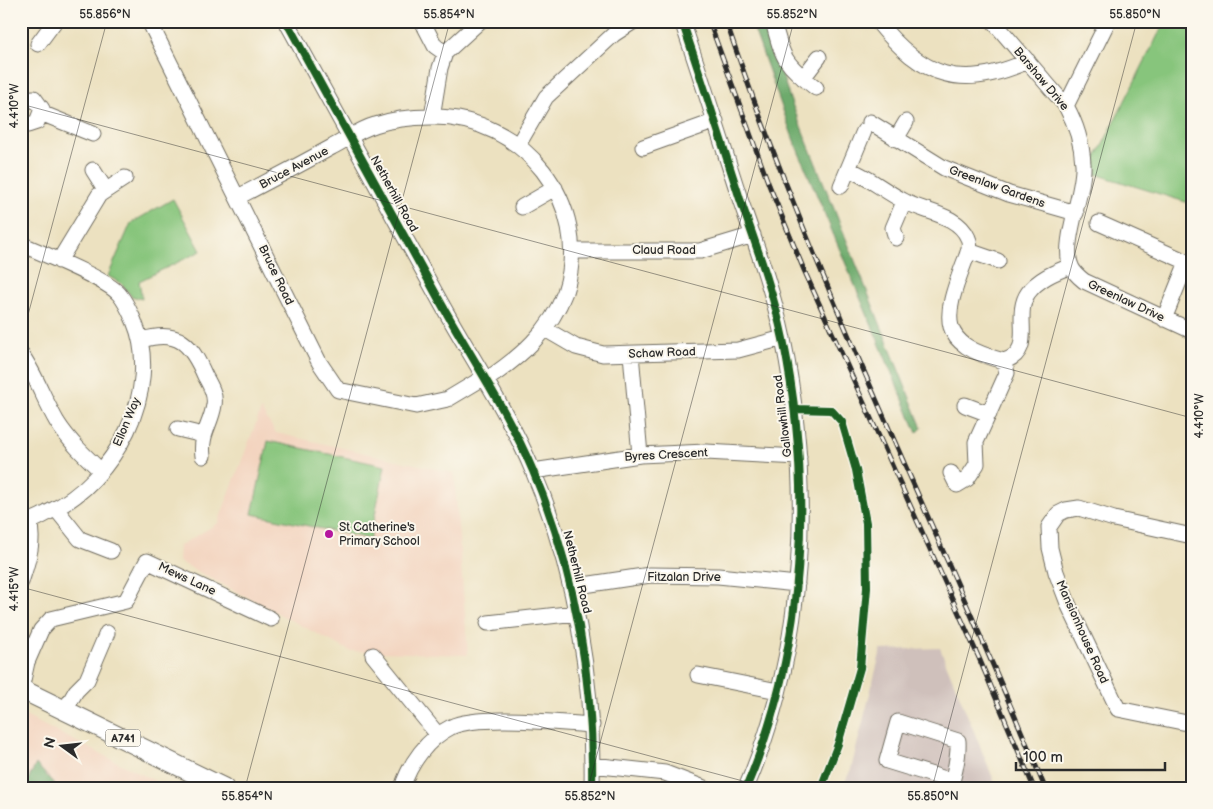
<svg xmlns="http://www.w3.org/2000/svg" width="1213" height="809" viewBox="0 0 1213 809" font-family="'Balsamiq Sans',sans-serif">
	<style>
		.built { fill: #f3d4bf }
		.industrial { fill: #cfc0bb }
		.green { fill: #87c57c; stroke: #597854 }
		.forest { fill: #6daa6c; stroke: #4c6a4c }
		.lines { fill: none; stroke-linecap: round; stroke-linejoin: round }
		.minor-casing { stroke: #6f6b5f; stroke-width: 17 }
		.major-casing { stroke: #6f6b5f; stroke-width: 21 }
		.minor { stroke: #fff; stroke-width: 15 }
		.major { stroke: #fff; stroke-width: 19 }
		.rail-casing { stroke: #2b2b2b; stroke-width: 5 }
		.rail { stroke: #fbf7ec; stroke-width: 3; stroke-dasharray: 9; stroke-linecap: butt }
		.cycleway-casing { stroke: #fbf7ec; stroke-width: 11 }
		.cycleway { stroke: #1b5e20; stroke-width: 8 }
		.ticks { fill: none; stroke: #2b2b2b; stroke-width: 1; stroke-opacity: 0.45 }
		.poi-dot { fill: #b5179e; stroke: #fbf7ec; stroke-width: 2 }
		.labels { text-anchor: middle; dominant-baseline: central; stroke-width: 4; stroke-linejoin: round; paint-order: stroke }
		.shield { fill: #fbf7ec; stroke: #696865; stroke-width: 1 }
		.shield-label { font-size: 11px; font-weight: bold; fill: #2b2b2b }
		.street-label { font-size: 12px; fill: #2b2b2b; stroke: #fbf7ec }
		.poi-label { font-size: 12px; fill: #2b2b2b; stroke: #fbf7ec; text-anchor: start }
		.neatline { fill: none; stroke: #2b2b2b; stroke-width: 2 }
		.ticks-label { font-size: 12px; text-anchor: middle; fill: #2b2b2b }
	</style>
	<rect width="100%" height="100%" fill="#fbf7ec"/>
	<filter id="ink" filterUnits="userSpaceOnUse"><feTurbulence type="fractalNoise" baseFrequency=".02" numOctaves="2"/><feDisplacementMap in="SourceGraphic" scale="10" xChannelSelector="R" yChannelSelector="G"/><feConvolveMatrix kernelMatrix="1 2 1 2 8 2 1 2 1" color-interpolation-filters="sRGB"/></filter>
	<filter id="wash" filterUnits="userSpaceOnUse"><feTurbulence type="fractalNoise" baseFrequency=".0096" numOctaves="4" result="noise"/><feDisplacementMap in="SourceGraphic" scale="20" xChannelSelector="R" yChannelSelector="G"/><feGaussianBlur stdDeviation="1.12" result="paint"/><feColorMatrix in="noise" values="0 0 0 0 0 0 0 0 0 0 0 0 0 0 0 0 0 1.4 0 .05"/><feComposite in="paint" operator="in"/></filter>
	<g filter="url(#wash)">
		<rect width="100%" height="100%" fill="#ece1c0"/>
		<path class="built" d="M261,410l15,23 178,40 14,182 -118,-4 -172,-90 1,-15 39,-23z
			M21,714l148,74h-148z"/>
		<path class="industrial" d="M940,648l57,140h-155l9,-19 30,-119z"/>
		<path class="green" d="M1165,21h27v183l-103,-32z
			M173,199l28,52 -62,30 3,18 -11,-3 -9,-12 -14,-8 23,-53z
			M268,441l117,25 -15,73 -118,-25z"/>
		<path class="forest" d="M751,21h14l25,78 132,329 -5,5 -123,-292z
			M36,764l22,24h-34z"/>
	</g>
	<g filter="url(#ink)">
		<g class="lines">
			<g class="minor-casing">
				<path id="minor" d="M149,21l170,341 19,28 78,16 32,-7 35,-21
					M286,21c50,91 100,182 150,273 32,59 71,115 97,177 42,99 61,210 59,317
					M422,21l13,25 10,7 -5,15 -8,49
					M682,21c20,59 39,119 58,178 16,46 33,92 43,140 30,148 23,309 -37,449
					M773,21c10,39 12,43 43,67
					M877,21c46,57 84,70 151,40
					M993,21l73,85c10,18 16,37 17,58 2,27 -22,79 -12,102 2,6 8,11 13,15l108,50
					M38,44l17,-23
					M445,53l35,-32
					M803,78l16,-21
					M21,99l13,-1 8,11 -5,13 -9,3 -7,-2
					M1066,106l42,-85
					M41,113l52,21
					M870,122l74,46 65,26 67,19
					M896,139l10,-17
					M518,145l28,-48 68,-63 20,-13
					M643,147l73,-26
					M848,169c21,8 36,22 56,32 19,11 54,13 64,37 4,8 -1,17 -4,25 -21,56 -27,81 40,98 33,-10 8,-45 24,-68 10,-14 27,-21 43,-27
					M93,170l12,19
					M841,186l23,-55
					M238,197c31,-16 63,-33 94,-50 14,-7 28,-18 43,-22 18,-6 38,-8 56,-8 91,-2 163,87 134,175 -14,39 -46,66 -79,88
					M522,207l33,-19
					M1099,223l88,39 -23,57
					M896,238l-3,-10 11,-26
					M21,244c22,10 84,34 98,50 7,8 11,18 15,27 29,69 -19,160 -85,191 -9,5 -17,10 -28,11
					M572,251h128l53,-16
					M969,251l29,10
					M59,261l40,-66 26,-17
					M545,329l31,18 27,7 135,-4 45,-12
					M142,340c37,-11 49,4 63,36 5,9 11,19 9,29 -3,20 -14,29 -11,51
					M21,354c15,21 23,46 36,68 12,19 28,34 44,49
					M631,354l9,101
					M965,405l24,9
					M178,429l25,6
					M533,471l107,-16 66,-3 93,5
					M951,473l6,12 10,-6 10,-15 -1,-22 31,-69 -3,-12
					M56,509l24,30 31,12
					M1192,536l-78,-17 -35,-11 -13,2 -8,4 -9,13 1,21 6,24 13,34 49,103 74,15
					M21,582c6,-19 14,-40 8,-60
					M571,587l79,-12 68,1 79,8
					M488,623l88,-10
					M373,655l65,80
					M698,675l80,16
					M21,689l6,-27 14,-32 10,-11 75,-18 21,-40 124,58
					M65,710l11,-19 11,-11 20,-47
					M592,765l73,8 39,15
					M402,788c8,-25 25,-49 49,-61 28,-13 107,-4 141,-2
					M950,788c5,-16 9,-31 8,-47l-60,-19 -11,39 65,20"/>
			</g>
			<g class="major-casing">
				<path id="major" d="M21,689l203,99"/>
			</g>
			<use href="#minor" class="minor"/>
			<use href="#major" class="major"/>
			<g class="rail-casing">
				<path id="rail" d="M709,21l60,164 35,85 175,388 55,130
					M726,21c89,263 214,511 319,767"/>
			</g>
			<use href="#rail" class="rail"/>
			<g class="cycleway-casing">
				<path id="cycleway" d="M286,21c50,91 100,182 150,273 32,59 71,115 97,177 42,99 61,210 59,317
					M682,21c20,59 39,119 58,178 16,46 33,92 43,140 30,148 23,309 -37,449
					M795,409l36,1 11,12 14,48 10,53 1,65 -7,80 -22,76 -17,44"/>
			</g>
			<use href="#cycleway" class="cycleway"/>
		</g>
	</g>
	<path class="ticks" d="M21,104l1171,314M21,341l86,-320M21,587l748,201M245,788l205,-767M588,788l206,-767M932,788l205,-767"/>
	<circle class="poi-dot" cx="329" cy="534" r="5"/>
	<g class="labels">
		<rect class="shield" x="105.5" y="729.5" width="35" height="17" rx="4"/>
		<g class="shield-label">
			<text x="123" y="738">A741</text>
		</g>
		<g class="street-label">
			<text transform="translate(1041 79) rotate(50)">Barshaw Drive</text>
			<text transform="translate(294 168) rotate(-28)">Bruce Avenue</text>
			<text transform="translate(997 187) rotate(20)">Greenlaw Gardens</text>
			<text transform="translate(394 194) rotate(61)">Netherhill Road</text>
			<text x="664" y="250">Claud Road</text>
			<text transform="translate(276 275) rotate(64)">Bruce Road</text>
			<text transform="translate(1126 301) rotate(25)">Greenlaw Drive</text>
			<text transform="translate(662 353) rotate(-2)">Schaw Road</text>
			<text transform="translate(783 416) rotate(-97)">Gallowhill Road</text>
			<text transform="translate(127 422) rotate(-67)">Ellon Way</text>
			<text transform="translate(666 455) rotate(-3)">Byres Crescent</text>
			<text transform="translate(577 572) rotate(76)">Netherhill Road</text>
			<text x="684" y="577">Fitzalan Drive</text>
			<text transform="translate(187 579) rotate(25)">Mews Lane</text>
			<text transform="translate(1082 632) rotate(66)">Mansionhouse Road</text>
		</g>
		<g class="poi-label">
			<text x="339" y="527">St Catherine's<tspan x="339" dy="14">Primary School</tspan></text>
		</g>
	</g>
	<rect width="1213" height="809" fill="none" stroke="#fbf7ec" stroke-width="55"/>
	<g transform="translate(62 746) rotate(285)" stroke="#fbf7ec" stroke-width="4" paint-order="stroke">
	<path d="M0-4L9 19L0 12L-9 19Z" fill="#2b2b2b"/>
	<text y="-8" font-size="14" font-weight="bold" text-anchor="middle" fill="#2b2b2b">N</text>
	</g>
	<path d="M1016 762v8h149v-8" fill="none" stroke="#2b2b2b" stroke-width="2.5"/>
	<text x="1023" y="762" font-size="15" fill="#2b2b2b" stroke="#fbf7ec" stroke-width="4" paint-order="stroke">100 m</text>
	<rect x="28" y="28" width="1158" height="754" class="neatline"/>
	<g class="ticks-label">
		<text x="105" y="18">55.856°N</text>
		<text x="449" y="18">55.854°N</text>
		<text x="792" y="18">55.852°N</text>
		<text x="1135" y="18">55.850°N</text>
		<text transform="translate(14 106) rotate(-90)" y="4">4.410°W</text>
		<text transform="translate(1199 416) rotate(-90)" y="4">4.410°W</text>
		<text transform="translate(14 589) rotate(-90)" y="4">4.415°W</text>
		<text x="247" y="800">55.854°N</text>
		<text x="590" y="800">55.852°N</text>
		<text x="933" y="800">55.850°N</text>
	</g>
</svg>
